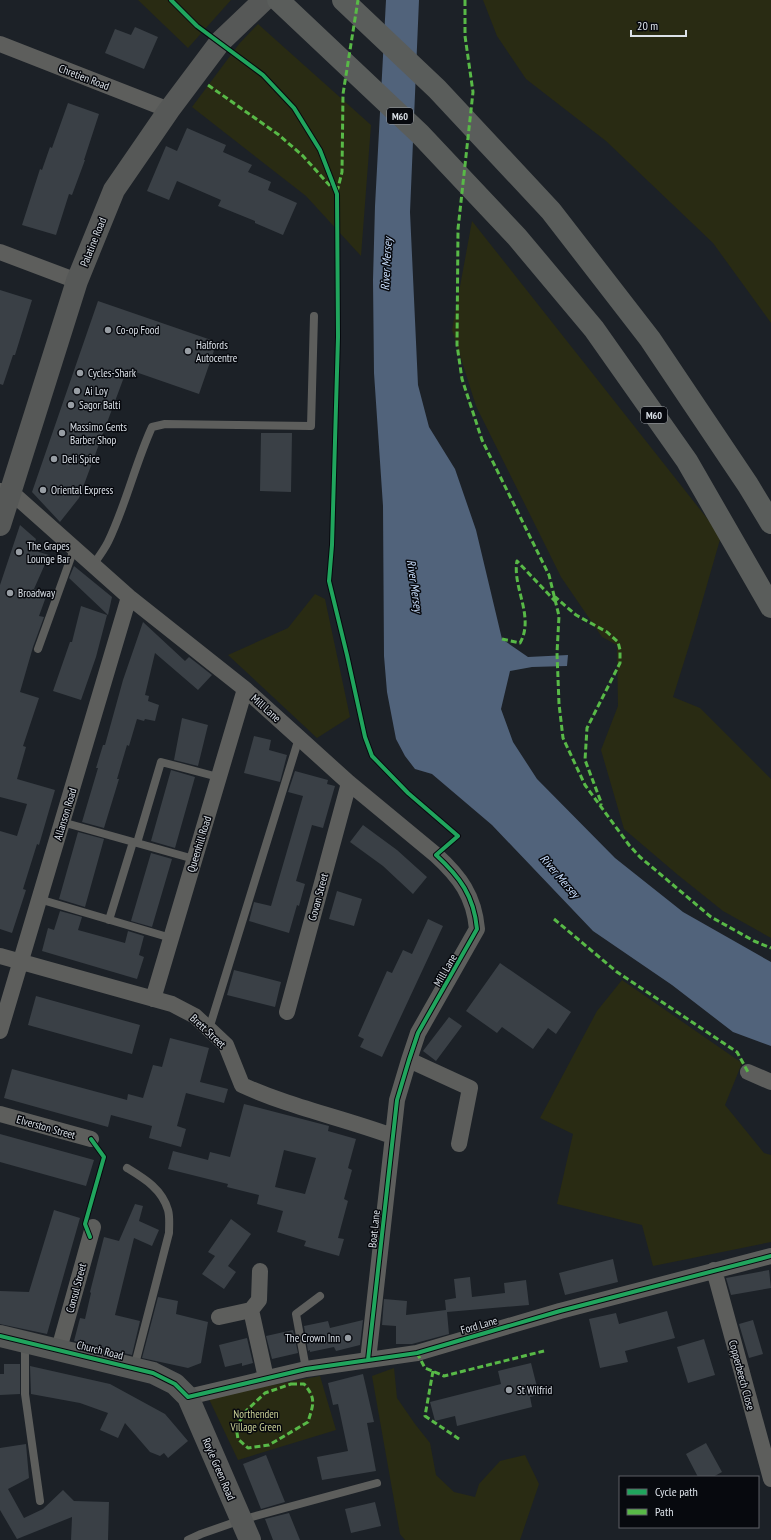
<svg xmlns="http://www.w3.org/2000/svg" width="771" height="1540" viewBox="0 0 771 1540" font-family="'PT Sans Narrow',sans-serif">
	<style>
		.green { fill: #292b13 }
		.water { fill: #51637b }
		.building { fill: #3a4046; fill-rule: evenodd }
		.lines { fill: none; stroke-linecap: round; stroke-linejoin: round }
		.service { stroke: #5d5e5c; stroke-width: 8 }
		.minor { stroke: #5d5e5c; stroke-width: 16 }
		.secondary { stroke: #565857; stroke-width: 22 }
		.motorway { stroke: #5a5d5b; stroke-width: 22 }
		.quiet { stroke: #58b947; stroke-width: 3; stroke-dasharray: 6 3; stroke-linecap: butt }
		.cycleway-casing { stroke: #07090e; stroke-width: 6 }
		.cycleway { stroke: #20a55d; stroke-width: 4 }
		.poi-dot { fill: #989ea4; stroke: #07090e; stroke-width: 1.5 }
		.labels { text-anchor: middle; dominant-baseline: central; stroke-width: 3; stroke-linejoin: round; paint-order: stroke }
		.shield { fill: #07090e; stroke: #9ba0a7; stroke-width: 1 }
		.shield-label { font-size: 10px; font-weight: bold; fill: #dbe1e8 }
		.street-label { font-size: 11px; fill: #dbe1e8; stroke: #07090e }
		.poi-label { font-size: 11px; fill: #dbe1e8; stroke: #07090e; text-anchor: start }
		.park-label { font-size: 11px; fill: #cbd196; stroke: #07090e }
		.water-label { font-size: 12px; font-style: italic; fill: #c7dcfa; stroke: #07090e }
	</style>
	<rect width="100%" height="100%" fill="#1c2127"/>
	<path class="green" d="M138,0h93l-43,48z
		M483,0h288v323l-58,-80 -107,-102 -80,-62 -29,-43z
		M258,24l113,101 -10,131 -55,-60 -114,-89 47,-63z
		M472,221l249,315 -27,94 -21,67 27,11 71,71v159l-48,-27 -45,-36 -54,-46 -23,-79 17,-44 -1,-61 -15,-8 -41,-60 -85,-171 -24,-76z
		M315,594l10,5 25,118 -33,21 -89,-83 60,-27z
		M622,980l120,83 -17,42 39,48 7,2v87l-118,24 -11,-41 -85,-21 16,-70 -33,-16 57,-107z
		M394,1368l3,30 18,26 15,19 6,32 18,17 21,5 4,-13 21,-23 25,-6 14,29 -19,56h-115l-5,-6 -28,-158z
		M320,1376l16,54 -98,30 -30,-63z"/>
	<path class="water" d="M386,0h33l-9,212 8,173 11,42 26,42 21,61 26,109 26,18 40,-2 -1,11 -35,1 -22,4 -9,38 12,33 24,37 78,79 68,54 88,50v84l-38,-14 -61,-47 -79,-54 -101,-106 -60,-51 -17,-5 -10,-13 -9,-17 -9,-47 -3,-36 -1,-150 -9,-133 -1,-93 2,-74z"/>
	<path class="building" d="M135,27l23,10 -14,32 -39,-16 10,-24 16,6z
		M68,103l31,11 -15,46h1l-13,35 -3,-1 -13,41 -34,-10 18,-56 2,1 8,-23 2,1z
		M187,128l39,17 -3,7 29,13 -4,7 23,10 -3,8 29,13 -14,32 -28,-12v-2l-37,-15 3,-6 -44,-19 -8,19 -22,-9 19,-45 11,5z
		M0,290l32,10 -17,55h-2l-10,30 -3,-1z
		M98,301l119,41 -18,52 -72,-25 -48,129 -19,24 -28,-30z
		M261,433h31l-1,59 -31,-1z
		M20,525l16,14 -4,11 17,5 -15,34 13,5 -8,22 5,1 -11,30 -13,45 19,6 -16,48 3,1 -9,32 38,11 -16,55 -2,-1 -14,45 3,1 -14,43 -12,-4v-98l17,5 10,-32 -27,-7v-212z
		M74,566l38,31 -4,18 -39,-37z
		M81,606l26,9 -11,42 -15,43 -28,-9 17,-49h2z
		M143,622l42,39 4,-4 23,18 -14,15 -43,-37 -10,42 4,1 -1,5 11,4 -4,16 -10,-2 -1,2 -7,-2 -8,27 -2,-1 -10,34h2l-15,49 -22,-6 16,-54h-2l7,-23h2l18,-65z
		M182,718l26,7 -10,41 -24,-6z
		M254,736l17,4 -2,10 18,5 -7,27 -36,-9z
		M171,770l24,7 -20,71 -24,-7z
		M295,771l33,9 -1,4 8,2 -12,42 -11,-3 -16,56 9,3 -6,22 -2,-1 -8,28 -40,-12 5,-19 17,4 32,-110 -15,-4z
		M363,825l34,25 30,27 -14,17 -30,-28 -33,-24z
		M78,832l26,7 -19,68 -26,-8z
		M151,853l21,6 -20,68 -21,-6z
		M337,891l25,8 -8,27 -25,-7z
		M60,911l22,6 -4,13 47,13 3,-12 16,5 -5,19 5,2 -7,22 -95,-28 6,-23 6,2z
		M428,919l15,7 -61,131 -22,-10 4,-8 -6,-3 29,-65 5,2 11,-23 9,4z
		M500,963l71,49 -15,22 -8,-6 -15,21 -31,-22 -5,6 -31,-22z
		M234,970l47,12 -6,25 -48,-12z
		M36,996l104,29 -8,29 -104,-29z
		M449,1017l13,9 -26,35 -13,-10z
		M170,1038l39,10 -9,34 28,7 -4,14 -38,-10 -9,33 9,3 -5,18 -32,-9 3,-12 -41,-11 -3,12 -104,-29 8,-29 115,31 1,-6 15,4 10,-33 9,2z
		M244,1104l85,22 -1,5 28,8 -8,29 4,2 -8,29 4,2 -10,37 6,1 -5,17 -35,-10 2,-5 -29,-9 6,-21 -26,-7 2,-9 -32,-8 1,-3 -60,-15 5,-18 35,9 2,-8 20,5zM284,1150l32,8 -11,36 -30,-7z
		M0,1134l94,26 -8,26 -86,-24z
		M135,1204l8,2 -4,15 20,9 -7,16 -18,-8 -19,77 25,6 -8,34 -58,-14 6,-23 5,1 6,-26 -1,-1 14,-55 15,4z
		M54,1210l26,8 -33,116 -47,-10v-33l29,1z
		M231,1219l20,15 -23,32 8,6 -12,17 -22,-15 13,-18 -7,-4z
		M613,1259l5,23 -53,13 -6,-22z
		M769,1270l2,18 -40,7 -5,-17z
		M470,1277l2,20 33,-4 -1,-10 22,-3 3,25 -82,7 2,22 -37,10h-16v-18l-14,-1 2,-26 23,2 -1,14 40,-5 -1,-10 11,-2 -2,-19z
		M158,1297l20,4 -2,13 32,8 -7,41 -13,5 -46,-10z
		M667,1311l8,27 -50,13 3,11 -28,6 -11,-49 27,-6 3,11z
		M363,1320l-3,25 -24,6 -2,-4 -24,5v-2l-2,1 -4,-25 24,-5 2,7z
		M753,1320l10,34 -14,4 -10,-34z
		M293,1330l5,23 -26,6 -6,-23z
		M247,1338l6,25 -11,3v-3l-17,4 -6,-22z
		M704,1339l11,36 -27,8 -11,-36z
		M531,1363l8,32 -9,2 2,10 -75,19 -2,-10 -20,5 -5,-19 71,-18 -3,-13z
		M4,1364h16v30l-20,1v-21h4z
		M30,1366l80,18 55,30 23,27 -20,17 -4,-5 -4,3 -10,-4 -25,-29 -7,15 -18,-8 8,-17 -28,-10 -49,-9z
		M363,1374l11,48 -7,1 9,48 -54,9 -5,-23 31,-6 -10,-47 -5,1 -5,-22z
		M706,1443l16,29 -9,5h-15l-12,-23z
		M26,1444l3,34 -21,11 16,29 19,-9 20,-19 11,11 35,1 -1,38h-37l1,-23 -55,22 -17,-29v-62z
		M266,1455l19,47 -24,7 -18,-45z
		M375,1502l6,24 -30,7 -6,-24z
		M289,1513l11,27h-27l-8,-21z"/>
	<g class="lines">
		<path class="service" d="M93,565c5,-7 11,-15 15,-23 18,-37 27,-78 44,-115l13,-3 146,2 3,-110
			M38,649l36,-100
			M62,822l132,37
			M137,843l24,-81 57,15
			M39,899l132,39
			M109,920l24,-78
			M209,1029l90,-291
			M127,1168c18,11 35,21 41,42 2,7 1,16 1,23l-35,135
			M25,1344v50l15,107
			M306,1369l-10,-55 24,-18
			M188,1540l13,-6 40,-14 136,-37"/>
		<path class="minor" d="M0,44l169,66
			M0,252l77,29
			M0,491l11,1 118,105 116,92 104,94 87,72c24,22 38,41 41,74l-59,104 -9,27 -12,40 -29,260
			M0,956l172,48 23,12 31,29 16,40c48,22 101,33 150,51
			M153,999l92,-310
			M287,1012l62,-229
			M0,1031l129,-434
			M409,1060l61,28 -11,56
			M748,1072l23,10
			M0,1114l91,25
			M714,1270l57,209
			M251,1310l15,68
			M219,1317l32,-7 8,-10 1,-29
			M59,1349l34,-122
			M188,1397l118,-28 111,-16 143,-42 211,-55"/>
		<path class="secondary" d="M0,525l77,-244 37,-91 55,-80 51,-68 44,-42
			M0,1336l153,37 22,11 13,13 62,143"/>
		<path class="motorway" d="M278,0l142,134 97,103 77,92 93,132 84,146
			M343,0l94,89 114,122 99,128 98,146 23,38"/>
		<path class="quiet" d="M465,0v36l8,56 -15,137 -1,116 5,34 20,61 67,135 10,41 -2,37 2,51 4,34 22,47 44,60 11,12 71,60 43,24 17,7
			M208,85l71,50 24,21 29,32
			M337,192l5,-20 1,-78 15,-94
			M554,596l22,19 31,17 11,10 2,8v13l-33,65 -2,32 16,42v3
			M502,639l18,4c15,-26 -8,-56 -3,-82l38,40
			M554,919l63,53 120,80 11,20
			M417,1353l8,15 19,8 100,-25
			M433,1371l-8,45 34,23
			M291,1384h13c13,15 9,21 4,38l-39,23 -21,3 -10,-9 -2,-12 10,-16 19,-18z"/>
		<g class="cycleway-casing">
			<path id="cycleway" d="M171,0l26,26 66,49 31,33 26,42 17,44 1,143 -6,208 -3,36 18,74 18,82 7,19 36,37 50,43 -22,19c24,22 38,41 41,74l-59,104 -9,27 -12,40 -29,260
				M90,1237l-5,-13 19,-67 -13,-18
				M0,1336l153,37 22,11 13,13 118,-28 111,-16 143,-42 211,-55"/>
		</g>
		<use href="#cycleway" class="cycleway"/>
	</g>
	<g class="poi-dot">
		<circle cx="108" cy="330" r="4"/>
		<circle cx="188" cy="351" r="4"/>
		<circle cx="80" cy="373" r="4"/>
		<circle cx="77" cy="391" r="4"/>
		<circle cx="71" cy="405" r="4"/>
		<circle cx="62" cy="433" r="4"/>
		<circle cx="54" cy="459" r="4"/>
		<circle cx="43" cy="490" r="4"/>
		<circle cx="19" cy="552" r="4"/>
		<circle cx="10" cy="593" r="4"/>
		<circle cx="348" cy="1338" r="4"/>
		<circle cx="509" cy="1390" r="4"/>
	</g>
	<g class="labels">
		<g class="shield">
			<rect x="387" y="108" width="26" height="16" rx="3"/>
			<rect x="641" y="407" width="26" height="16" rx="3"/>
		</g>
		<g class="shield-label">
			<text x="400" y="116">M60</text>
			<text x="654" y="415">M60</text>
		</g>
		<g class="street-label">
			<text transform="translate(84 77) rotate(21)">Chretien Road</text>
			<text transform="translate(93 242) rotate(-68)">Palatine Road</text>
			<text transform="translate(266 708) rotate(42)">Mill Lane</text>
			<text transform="translate(65 814) rotate(-73)">Allanson Road</text>
			<text transform="translate(199 844) rotate(-73)">Queenhill Road</text>
			<text transform="translate(318 897) rotate(-75)">Govan Street</text>
			<text transform="translate(445 970) rotate(-60)">Mill Lane</text>
			<text transform="translate(208 1031) rotate(43)">Brett Street</text>
			<text transform="translate(46 1127) rotate(16)">Elverston Street</text>
			<text transform="translate(374 1229) rotate(-84)">Boat Lane</text>
			<text transform="translate(76 1288) rotate(-75)">Consul Street</text>
			<text transform="translate(479 1325) rotate(-16)">Ford Lane</text>
			<text transform="translate(100 1350) rotate(14)">Church Road</text>
			<text transform="translate(742 1375) rotate(75)">Copperbeech Close</text>
			<text transform="translate(219 1469) rotate(67)">Royle Green Road</text>
		</g>
		<g class="poi-label">
			<text x="116" y="330">Co-op Food</text>
			<text x="196" y="345">Halfords<tspan x="196" dy="13">Autocentre</tspan></text>
			<text x="88" y="373">Cycles-Shark</text>
			<text x="85" y="391">Ai Loy</text>
			<text x="79" y="405">Sagor Balti</text>
			<text x="70" y="427">Massimo Gents<tspan x="70" dy="13">Barber Shop</tspan></text>
			<text x="62" y="459">Deli Spice</text>
			<text x="51" y="490">Oriental Express</text>
			<text x="27" y="546">The Grapes<tspan x="27" dy="13">Lounge Bar</tspan></text>
			<text x="18" y="593">Broadway</text>
			<text x="340" y="1338" text-anchor="end">The Crown Inn</text>
			<text x="517" y="1390">St Wilfrid</text>
		</g>
		<g class="park-label">
			<text x="256" y="1414">Northenden<tspan x="256" dy="13">Village Green</tspan></text>
		</g>
		<g class="water-label">
			<text transform="translate(386 264) rotate(-87)">River Mersey</text>
			<text transform="translate(415 586) rotate(82)">River Mersey</text>
			<text transform="translate(560 876) rotate(49)">River Mersey</text>
		</g>
	</g>
	<rect x="619" y="1476" width="140" height="52" fill="#07090e" stroke="#5c5f65"/>
	<rect x="627" y="1489" width="20" height="6" fill="#20a55d" stroke="#5c5f65"/>
	<text x="655" y="1496" font-size="12" fill="#dbe1e8">Cycle path</text>
	<rect x="627" y="1509" width="20" height="6" fill="#58b947" stroke="#5c5f65"/>
	<text x="655" y="1516" font-size="12" fill="#dbe1e8">Path</text>
	<path d="M631 30v6h55v-6" fill="none" stroke="#dbe1e8" stroke-width="2"/>
	<text x="637" y="30" font-size="12" fill="#dbe1e8" stroke="#07090e" stroke-width="3" paint-order="stroke">20 m</text>
</svg>
